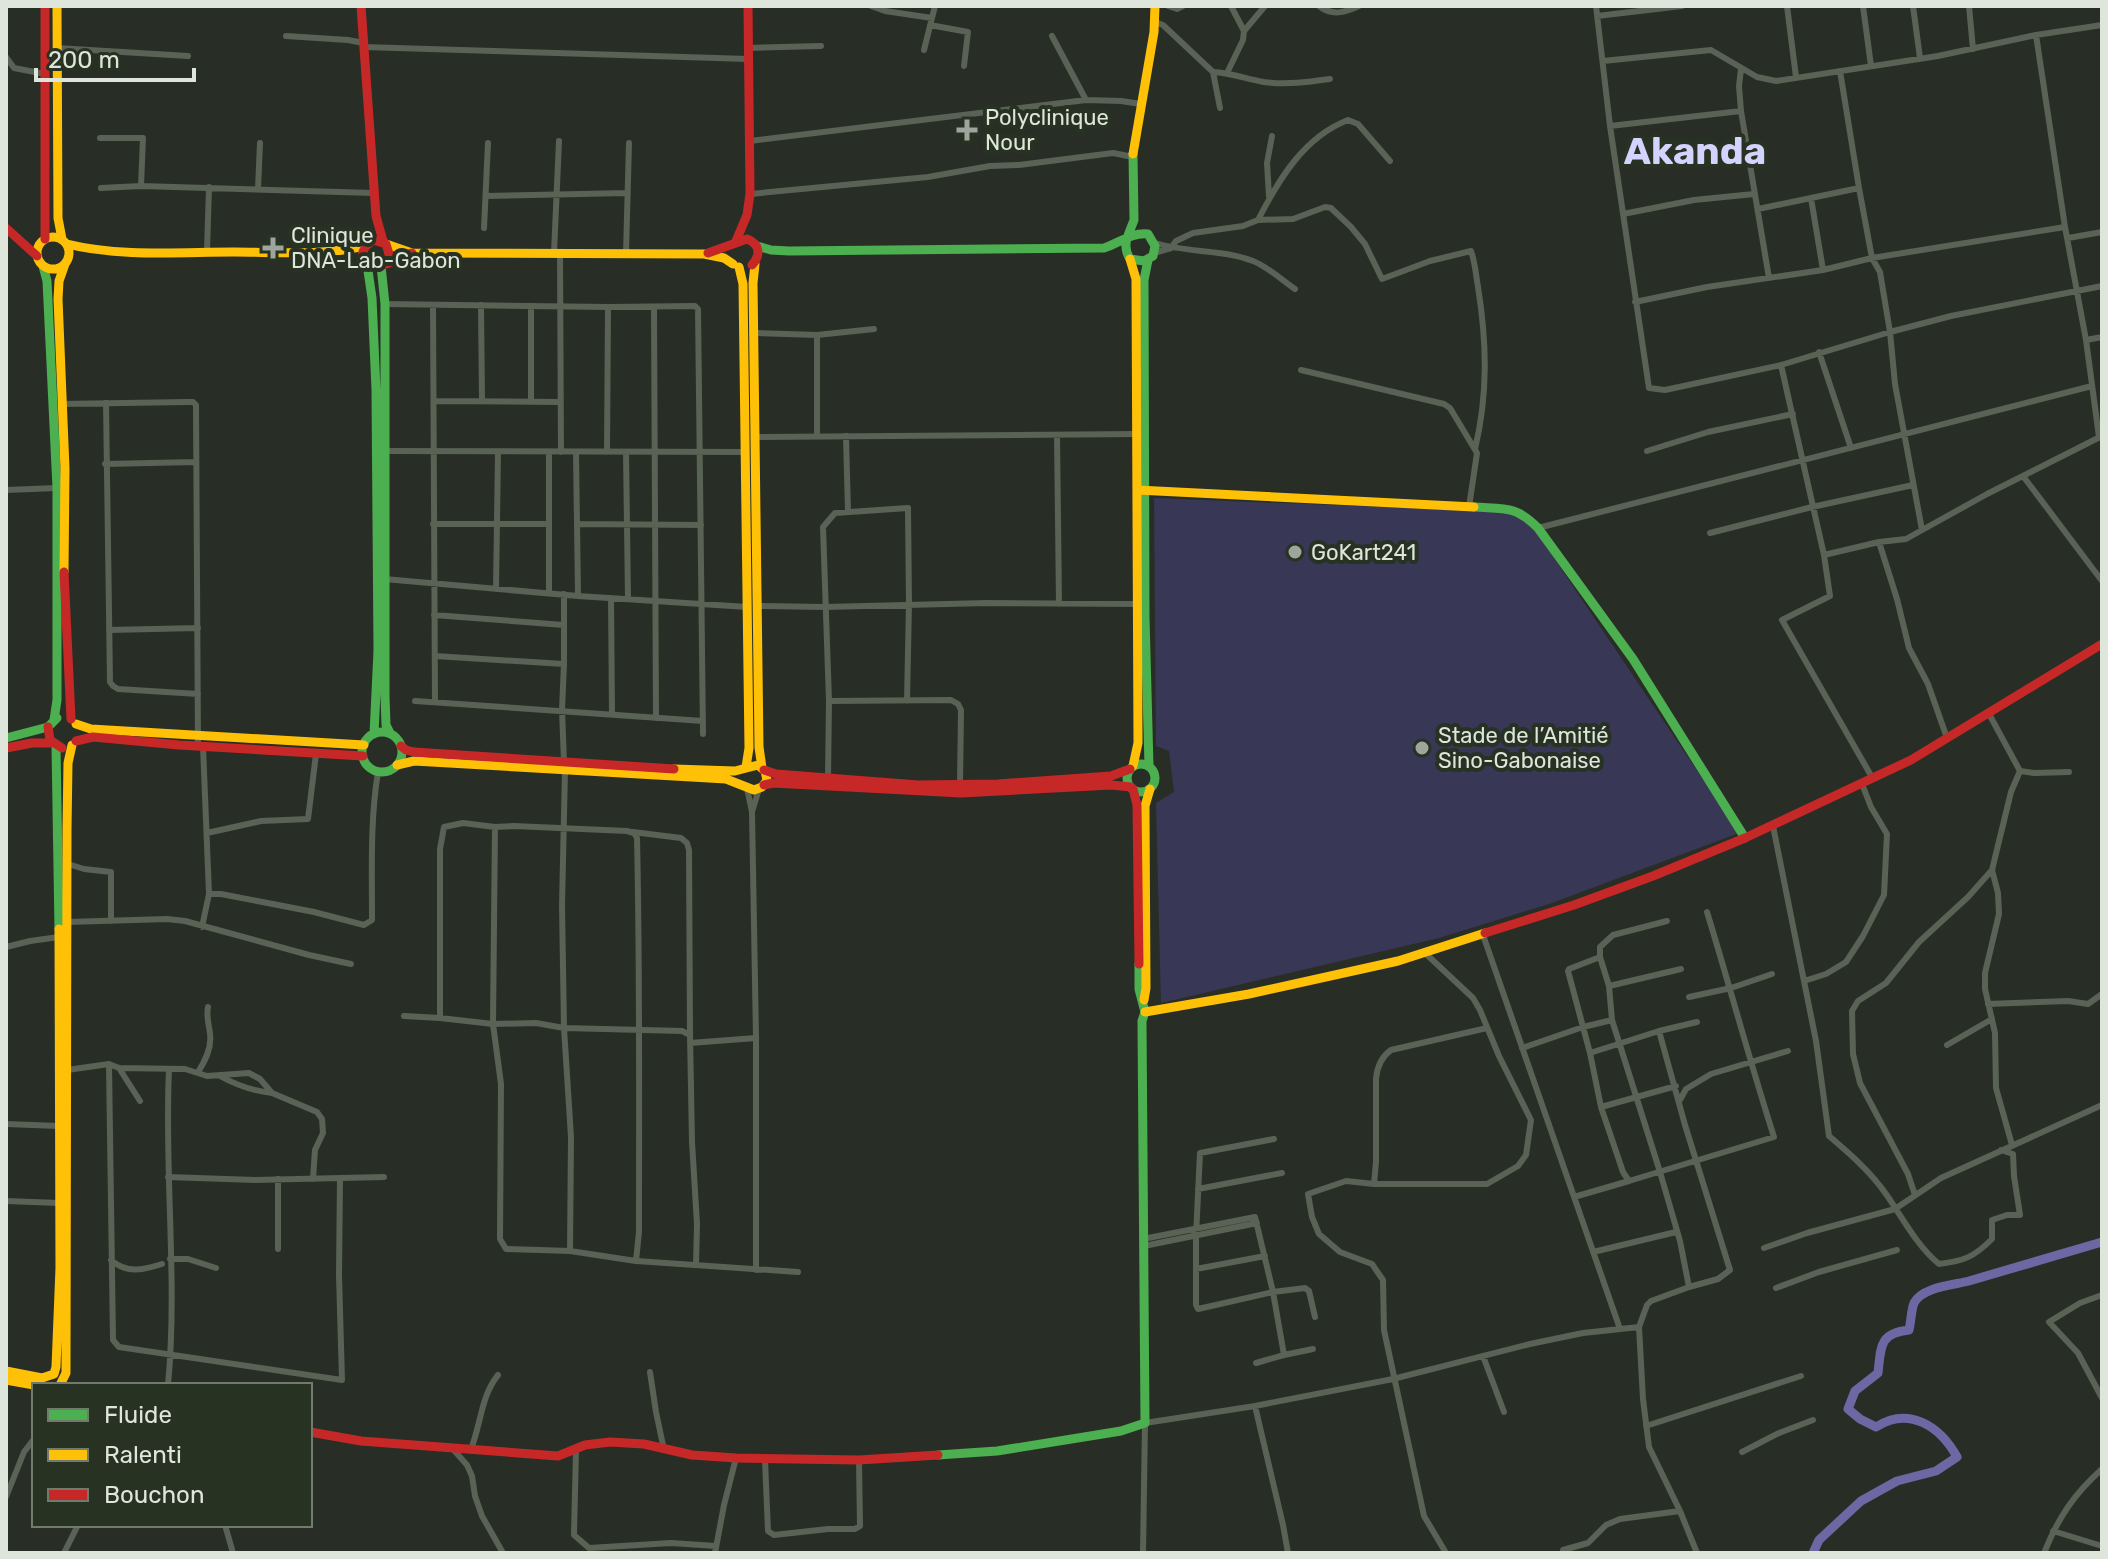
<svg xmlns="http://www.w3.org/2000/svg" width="2108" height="1559" viewBox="0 0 2108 1559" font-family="Rubik,sans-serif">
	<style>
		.green { fill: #383756 }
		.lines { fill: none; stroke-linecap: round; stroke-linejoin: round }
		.river { stroke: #6d68a4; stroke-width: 9 }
		.street { stroke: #596255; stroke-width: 6 }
		.fast { stroke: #4caf50; stroke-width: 9 }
		.slow { stroke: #ffc107; stroke-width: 9 }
		.jam { stroke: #c62828; stroke-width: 9 }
		.poi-dot { fill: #9ea59c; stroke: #273223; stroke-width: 3 }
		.labels { text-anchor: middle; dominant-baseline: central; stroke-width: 8; stroke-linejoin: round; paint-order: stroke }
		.poi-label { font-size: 22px; fill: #dee5db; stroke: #273223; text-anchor: start }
		.town-label { font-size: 38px; font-weight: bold; fill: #d4d3fe; stroke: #273223 }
	</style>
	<rect width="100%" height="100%" fill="#282e26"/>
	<path class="green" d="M1154,498l356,14 13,6 10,9 206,306 -187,70 -113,35 -278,65 -5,-200 18,-11 -5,-41 -13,-5z"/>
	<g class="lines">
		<path class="river" d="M1813,1553l6,-13 42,-39 36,-20 39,-10 21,-14c-17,-31 -48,-51 -81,-30l-16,-8 -12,-10 7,-18 23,-18c3,-26 1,-40 31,-43 2,-8 2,-19 5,-27 8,-16 40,-18 55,-22l133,-39"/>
		<path class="street" d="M871,6l14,5 47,7
			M1168,6l9,3 6,-3
			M1231,6l13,25
			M1319,6c13,10 25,7 40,0
			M1596,6l14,120 39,262 16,2 116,-25 109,-33 61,-16 151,-30
			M1787,6l9,71
			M1863,6l8,60
			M1913,6l7,52
			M1969,6l4,43
			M1597,16l85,-10
			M1155,22l8,3 50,47 7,36
			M930,25l38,7 -4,34
			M2036,35l29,192
			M286,36l62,4 16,3
			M1052,36l34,64
			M364,47l384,12
			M57,48l131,8
			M748,48l73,-2
			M924,50l11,-44
			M6,57l8,11 31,6
			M1603,61l108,-11 46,27 19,4 162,-25 98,-21 66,-10
			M1741,69l-2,17 2,25 28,167
			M1840,71l19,117 13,70 8,14 10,60 5,52 27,146
			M1213,72c18,1 34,7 51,10 22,3 44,0 66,-3
			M1227,73l16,-33 1,-9 21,-25
			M1610,126l131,-15
			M100,138h43l-2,48 233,7
			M750,141l336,-41 35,1 20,3
			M101,188l40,-2
			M258,189l2,-46
			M750,194l178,-17 62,-11 29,-1 94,-12 20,4
			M486,196l141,-3
			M1269,196l-2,-33 5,-27
			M1811,198l12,72
			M1758,209l101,-21
			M1623,214l71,-14 60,-6
			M1258,220c21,-41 46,-83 90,-100l10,4 32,37
			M484,228l4,-85
			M2068,238l34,-6
			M1155,243c32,10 67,6 98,18 15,6 29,19 42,28
			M207,251l2,-64
			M554,253l5,-112
			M560,253l1,199
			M626,253l3,-110
			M1154,253l17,-5 5,-7 17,-8 50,-7 15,-6 35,-1 32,-12 6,1 20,19 14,17 17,35 48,-18 41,-10c4,11 5,24 7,36 9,56 10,108 -3,162
			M1635,302l72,-15 116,-17 49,-12 193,-31 21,113 13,97
			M385,304l223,3 87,-1 3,3 5,425
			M433,305l2,397
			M481,305l1,96
			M531,306v96
			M654,307l2,411
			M754,333l63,2v101
			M817,335l57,-6
			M2086,340l16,-3
			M1819,352l32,96
			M1781,365l43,190 6,41 -48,24 91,159
			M1301,370l143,34 6,4 27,45 -8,54
			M434,401l126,1
			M106,403l4,279 3,4 5,3 80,5
			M61,404l125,-2h7l3,3 2,341
			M1057,435l2,169
			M846,436l2,75
			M755,437l382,-3
			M385,451l360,1
			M1647,451l61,-19 85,-18
			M549,452v141
			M576,452l2,144
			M607,452l1,-145
			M626,452l2,146
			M105,464l91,-2
			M2023,476l79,105
			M6,490l51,-2
			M433,524h116
			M577,524l124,1
			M1538,528l554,-142
			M1710,533l102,-26 101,-22
			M1879,542l18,57 12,49 19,36 19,54
			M1824,555l55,-13 27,-3 81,-45 115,-58
			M384,579l194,17 169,11
			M496,589l2,-137
			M611,598l1,116
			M756,606l69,1 162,-4 151,1
			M434,615l130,10
			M109,630l89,-2
			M435,656l129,8v-70
			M415,701l288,20
			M829,701l122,-1 7,4 3,6 -1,75
			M564,762l-2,-52 2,-46
			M565,770l-3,135 2,123 7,109 -1,114 66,10 162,11
			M2020,771l14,2 35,-1
			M828,779l1,-78 -6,-174 12,-14 73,-5 1,96 -2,97
			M747,788l5,24 7,-23
			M752,812l4,226v232
			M1773,826l43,215 13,95c21,18 41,35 57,58 16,23 31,52 53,70 25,-3 35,-7 53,-25v-19l15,-5h13l-6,-39 -1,-22 -12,-4
			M633,832l48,6 6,5 2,7 1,185
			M207,833l54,-12 47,-2 8,-65
			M68,864l16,5 27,3v49
			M1992,870l6,23 1,21 -14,59v16l10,44 1,55 16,57
			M209,894h12l93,18 50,13 8,-5c0,-50 -2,-99 6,-148
			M1667,921l-54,14 -13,12v10l9,29 3,34 48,152 20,69 9,46
			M67,922l100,-3 18,2 124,34 42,9
			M202,927l7,-33 -6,-148
			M1483,935l137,394
			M6,947l24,-6 29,-4
			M1425,953l48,45 7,12 19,46 32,64 -5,35 -8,11 -31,18h-113l-28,-3 -38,13 4,23 7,17 21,18 32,12 11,16 1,50 40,186 22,37
			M1600,957l-31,12 -1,2 22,82 11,54 22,65 6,9 145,-44c-24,-75 -44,-150 -67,-225
			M1804,981l22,-7 20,-12 17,-26 21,-41 3,-61 -16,-27 -9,-23
			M1609,986l72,-17
			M1689,997l42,-9 41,-14
			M1988,1004l80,-3 20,3 14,-10
			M404,1016l36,2 53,6 8,60 -1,155 6,10 64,2
			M440,1018v-169l4,-22 19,-4 32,4
			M690,1043l66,-5
			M1947,1045l45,-26
			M1522,1048l61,-21 29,-7
			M1590,1053l69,-22 38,-9
			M109,1064l4,276 6,7 223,33 -3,-105 1,-97
			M119,1068l21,33
			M67,1070l42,-6 10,4 66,1 22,7 42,-3 11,6 12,14 45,19 5,7 1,14 -8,17 -2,29
			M198,1072c7,-11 14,-24 12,-38 -1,-10 -4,-17 -2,-27
			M220,1076c16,9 33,15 52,17
			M1680,1100l6,-11 25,-15 77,-23
			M1601,1107l75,-21
			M6,1124l53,2
			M1274,1139l-74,14 -4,83v69l2,4 75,-17 32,-4 4,3 6,26
			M168,1177l87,3 129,-3
			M1374,1184l2,-22v-83c1,-12 5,-22 15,-29l96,-22
			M1198,1189l84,-16
			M1915,1195l-7,-21 -48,-91 -7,-29 -1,-43 6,-10 28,-18 33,-41 49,-45 24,-27 19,-78 9,-21 -32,-59
			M1574,1197l55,-16
			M6,1201l53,2
			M1143,1239l112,-22 18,75 11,63 -28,8
			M1144,1246l113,-23
			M1764,1248l43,-15 88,-24 46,-31 161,-73
			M278,1249v-70
			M1593,1252l83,-20
			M170,1259h18l28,9
			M111,1260c16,14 32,10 51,4
			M636,1261l3,-29c0,-131 1,-263 -2,-394l-3,-5 -7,-2 -113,-5 -19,1 -2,197 43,-1 28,5 118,3 8,4 2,107 5,82 -1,41
			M1196,1269l69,-13
			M1776,1288l43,-16 78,-22
			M2102,1295l-22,8 -31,19 29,31 24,45
			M1639,1327l8,-22 4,-4 38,-14 29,-8 12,-9 -45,-145 -26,-94
			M1284,1355l29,-6
			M1483,1356l21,56
			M650,1372l6,40 8,38
			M168,1385c10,-105 -4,-211 1,-316
			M1255,1406l28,119 5,28
			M1646,1426l155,-50
			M452,1448l15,17 5,11 3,20 7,20 21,37
			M471,1449c10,-25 10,-53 27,-74
			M576,1450l-2,85 15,13 82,-5 45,3
			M1742,1452l37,-19 34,-13
			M765,1460l3,71 6,4 54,-6h27l5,-3 -1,-66
			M6,1497l18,-45 10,-13
			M225,1525l8,28
			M2053,1531l49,15
			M64,1553l14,-28
			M715,1553l9,-48 12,-47
			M1143,1553l2,-130 110,-17 138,-27 137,-35 53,-11 56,-6 4,72 6,48 31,64 17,42
			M1563,1553v-3l25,-7 18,-18 14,-6 60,-8
			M2044,1553c14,-35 30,-59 58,-84"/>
		<path class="fast" d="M757,246l14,4 18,1 315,-3c15,-5 28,-16 44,-14l7,12 -2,10 -9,5 -14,-2c-9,-14 -1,-25 4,-39l-1,-66
			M1148,260l-4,20 1,337 4,149
			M367,264l5,34 4,92 2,261 -4,83
			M43,266l4,15 10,207v212l-3,20
			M381,266l4,38v392l1,29 4,8
			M1474,507c31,2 41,-2 64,21l95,131 112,179
			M362 752a20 20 0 1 1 40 0a20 20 0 1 1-40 0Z
			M6,738l42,-11 9,-9
			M56,746l3,183
			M1127 778a14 14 0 1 1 28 0a14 14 0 1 1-28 0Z
			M938,1455l59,-4 124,-20 24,-8 -3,-402 3,-9 -6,-23v-25"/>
		<path class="slow" d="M57,6l1,212 4,21
			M1133,154l21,-122 1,-26
			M37 253a16 16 0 1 1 32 0a16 16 0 1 1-32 0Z
			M67,244c52,13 113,8 167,8 43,0 88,4 130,-6
			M386,244l26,9 292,1 20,4 9,6
			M1130,259l6,20 2,464 -5,23
			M755,264l-2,19 6,464 3,21
			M739,267l4,17 6,464 -3,19
			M1137,490l337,17
			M64,572l1,-103 -7,-170 1,-18 6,-17
			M76,724l15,5 273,16
			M397,765l17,-4 312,18 28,11 8,-3 5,-7 -2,-9 -7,-6 -23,6 -61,-2
			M1144,1000l2,-12 -1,-182 5,-17
			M1145,1012l104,-18 149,-33 87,-28
			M6,1371l36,7 12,-4 2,-7 4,-99 -1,-339
			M6,1380l28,5
			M60,1385l6,-12 1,-544 1,-66 4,-18"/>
		<path class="jam" d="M45,6v233
			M361,6l15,210 7,25
			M6,228l31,28
			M736,241l11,-26 3,-21 -2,-188
			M708,253l39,-14c13,5 14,16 5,26
			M385,263l4,-9 -3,-10 -12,-4c-8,4 -12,10 -12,19 13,16 34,0 50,-6
			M64,572l7,147
			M48,727l2,13 12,8
			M76,741l17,-4 86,8 184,11
			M401,746l5,4 8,2 260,17
			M6,748l26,-5h19
			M764,770l12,4 142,11 80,-1 113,-8 19,-7
			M764,785l9,-2 188,10 150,-8 20,2
			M1133,789l4,16 2,159
			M1485,933l89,-28 79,-29 92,-38 166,-78 191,-116
			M310,1432l51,9 197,15 27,-11 25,-3 34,2 48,11 44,3 123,2 79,-5"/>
	</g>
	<g class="poi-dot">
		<path d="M963 118h8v8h8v8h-8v8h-8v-8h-8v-8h8z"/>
		<path d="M269 236h8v8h8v8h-8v8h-8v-8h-8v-8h8z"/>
		<circle cx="1295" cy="552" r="8"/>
		<circle cx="1422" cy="748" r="8"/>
	</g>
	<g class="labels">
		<g class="poi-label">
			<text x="985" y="117">Polyclinique<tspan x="985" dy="25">Nour</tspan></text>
			<text x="291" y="235">Clinique<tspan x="291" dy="25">DNA-Lab-Gabon</tspan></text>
			<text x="1311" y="552">GoKart241</text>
			<text x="1438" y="735">Stade de l’Amitié<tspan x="1438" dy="25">Sino-Gabonaise</tspan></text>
		</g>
		<g class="town-label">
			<text x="1695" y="151">Akanda</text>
		</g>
	</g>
	<rect width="2108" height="1559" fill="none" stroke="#dee5db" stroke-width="16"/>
	<rect x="32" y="1383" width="280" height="144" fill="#273223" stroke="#707a6d" stroke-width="2"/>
	<rect x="48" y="1409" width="40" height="12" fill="#4caf50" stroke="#707a6d" stroke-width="2"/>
	<text x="104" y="1423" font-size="24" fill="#dee5db">Fluide</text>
	<rect x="48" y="1449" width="40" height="12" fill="#ffc107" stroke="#707a6d" stroke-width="2"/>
	<text x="104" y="1463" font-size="24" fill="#dee5db">Ralenti</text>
	<rect x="48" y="1489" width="40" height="12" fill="#c62828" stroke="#707a6d" stroke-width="2"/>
	<text x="104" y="1503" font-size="24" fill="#dee5db">Bouchon</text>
	<path d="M36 68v12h158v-12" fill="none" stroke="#dee5db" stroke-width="4"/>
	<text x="48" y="68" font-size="24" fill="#dee5db" stroke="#273223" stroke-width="6" paint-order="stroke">200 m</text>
</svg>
